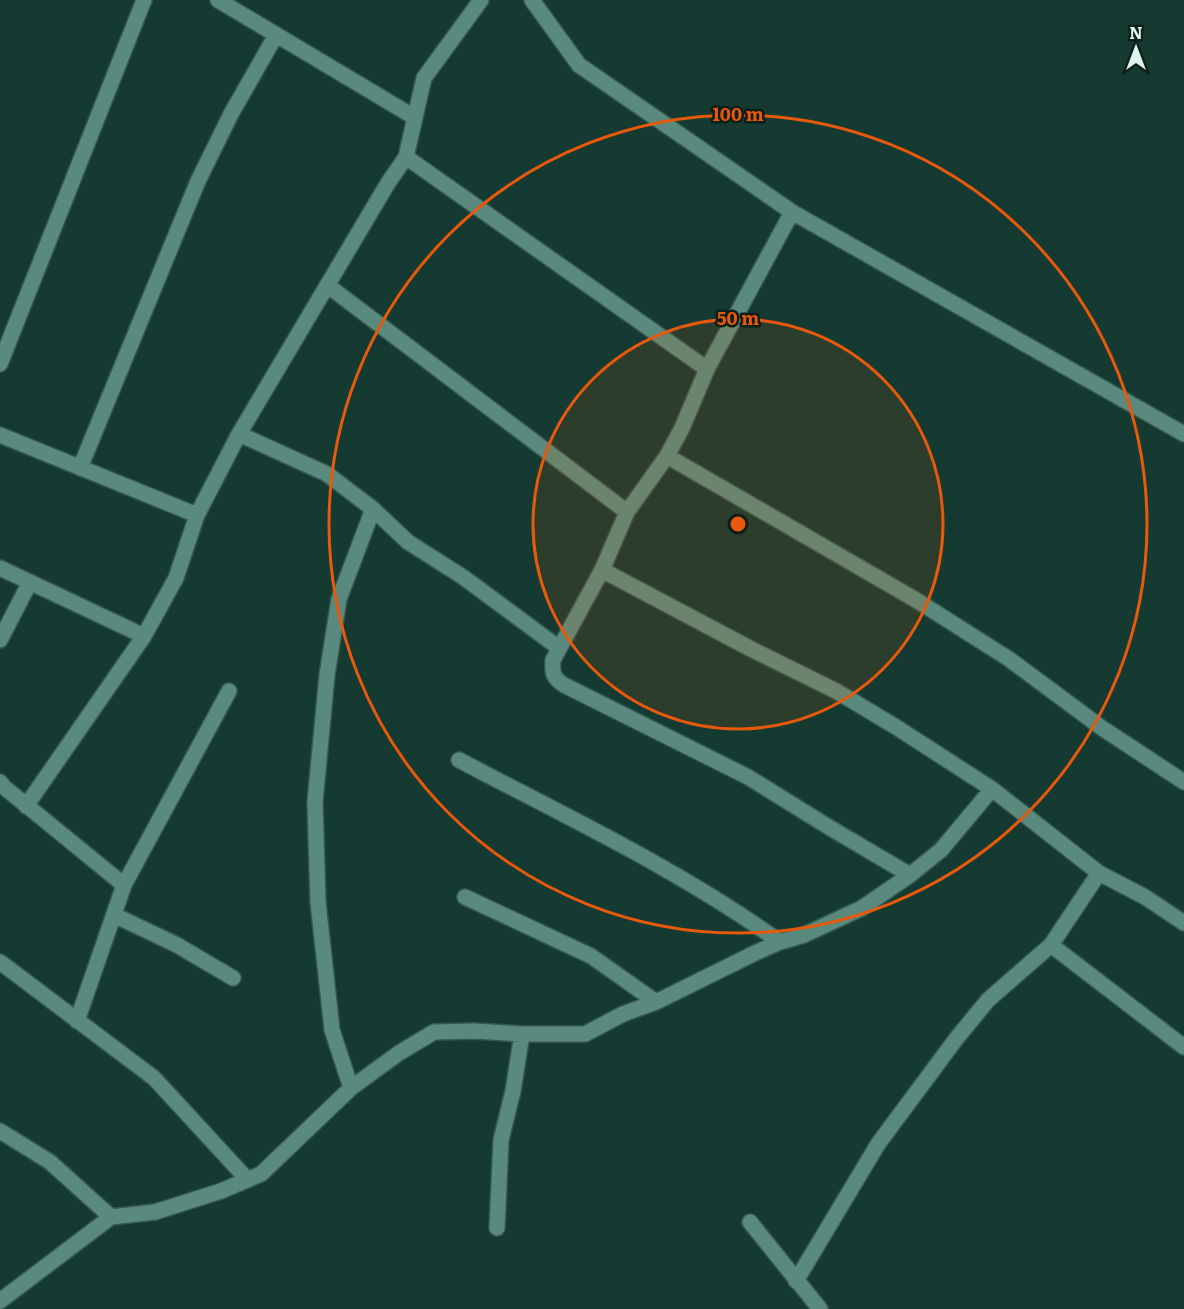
<svg xmlns="http://www.w3.org/2000/svg" width="1184" height="1309" viewBox="0 0 1184 1309" font-family="Literata,serif">
	<style>
		.lines { fill: none; stroke-linecap: round; stroke-linejoin: round }
		.minor-casing { stroke: #34584f; stroke-width: 18 }
		.minor { stroke: #5a8a7d; stroke-width: 15 }
		.ring { fill: none; stroke: #e8590c; stroke-width: 3 }
		.centre { fill: #e8590c; stroke: #0e1e19; stroke-width: 3 }
		.ring-label { font-size: 18px; text-anchor: middle; font-weight: bold; fill: #e8590c; stroke: #0e1e19; stroke-width: 5; stroke-linejoin: round; paint-order: stroke }
	</style>
	<rect width="100%" height="100%" fill="#143a31"/>
	<g class="lines">
		<g class="minor-casing">
			<path id="minor" d="M218,0l196,117
				M532,0l47,65 213,147 392,222
				M406,157l301,212
				M792,212l-85,157 -25,59 -15,28 -40,56 -25,58 -49,90c-1,13 0,18 11,25l184,92 79,49 83,49
				M327,285l300,227
				M0,364l144,-364
				M239,434l88,40 46,35 35,33 55,35 96,71
				M0,435l197,80
				M667,456l249,144 93,59 93,69 82,54
				M80,468l118,-287 33,-67 45,-79
				M0,568l144,68
				M602,570l149,79 85,42 60,36 96,62 107,84 46,24 39,26
				M0,640l30,-58
				M459,760c108,57 221,110 321,182
				M0,782l4,5 120,98
				M26,806l118,-170 32,-58 21,-63 42,-81 149,-251 18,-26 18,-79 57,-78
				M465,897l126,59 65,46
				M114,915l63,30 56,33
				M1051,945l133,102
				M0,962l154,116 93,101
				M77,1021l47,-136 105,-194
				M351,1088l-19,-58 -14,-128 -3,-100 12,-127 12,-76 34,-90
				M0,1131l50,31 61,55
				M750,1222l70,87
				M497,1228l4,-88 12,-49 9,-57
				M796,1281l82,-137 78,-105 32,-39 63,-55 48,-72
				M0,1301l111,-84 44,-5 66,-21 40,-17 90,-86 48,-35 35,-21 40,-1 48,3h63l38,-20 33,-12 99,-49 25,-11 24,-7 58,-27 48,-33 31,-25 51,-61"/>
		</g>
		<use href="#minor" class="minor"/>
	</g>
	<circle cx="738" cy="524" r="205" fill="#e8590c" fill-opacity=".12"/>
	<g class="ring">
		<circle cx="738" cy="524" r="205"/>
		<circle cx="738" cy="524" r="409"/>
	</g>
	<circle cx="738" cy="524" r="9" class="centre"/>
	<g class="ring-label">
		<text x="738" y="121">100 m</text>
		<text x="738" y="325">50 m</text>
	</g>
	<g transform="translate(1136 48)" stroke="#0e1e19" stroke-width="4.5" paint-order="stroke">
	<path d="M0-4.5L10 22L0 15L-10 22Z" fill="#dff4ed"/>
	<text y="-9" font-size="16" font-weight="bold" text-anchor="middle" fill="#dff4ed">N</text>
	</g>
</svg>
